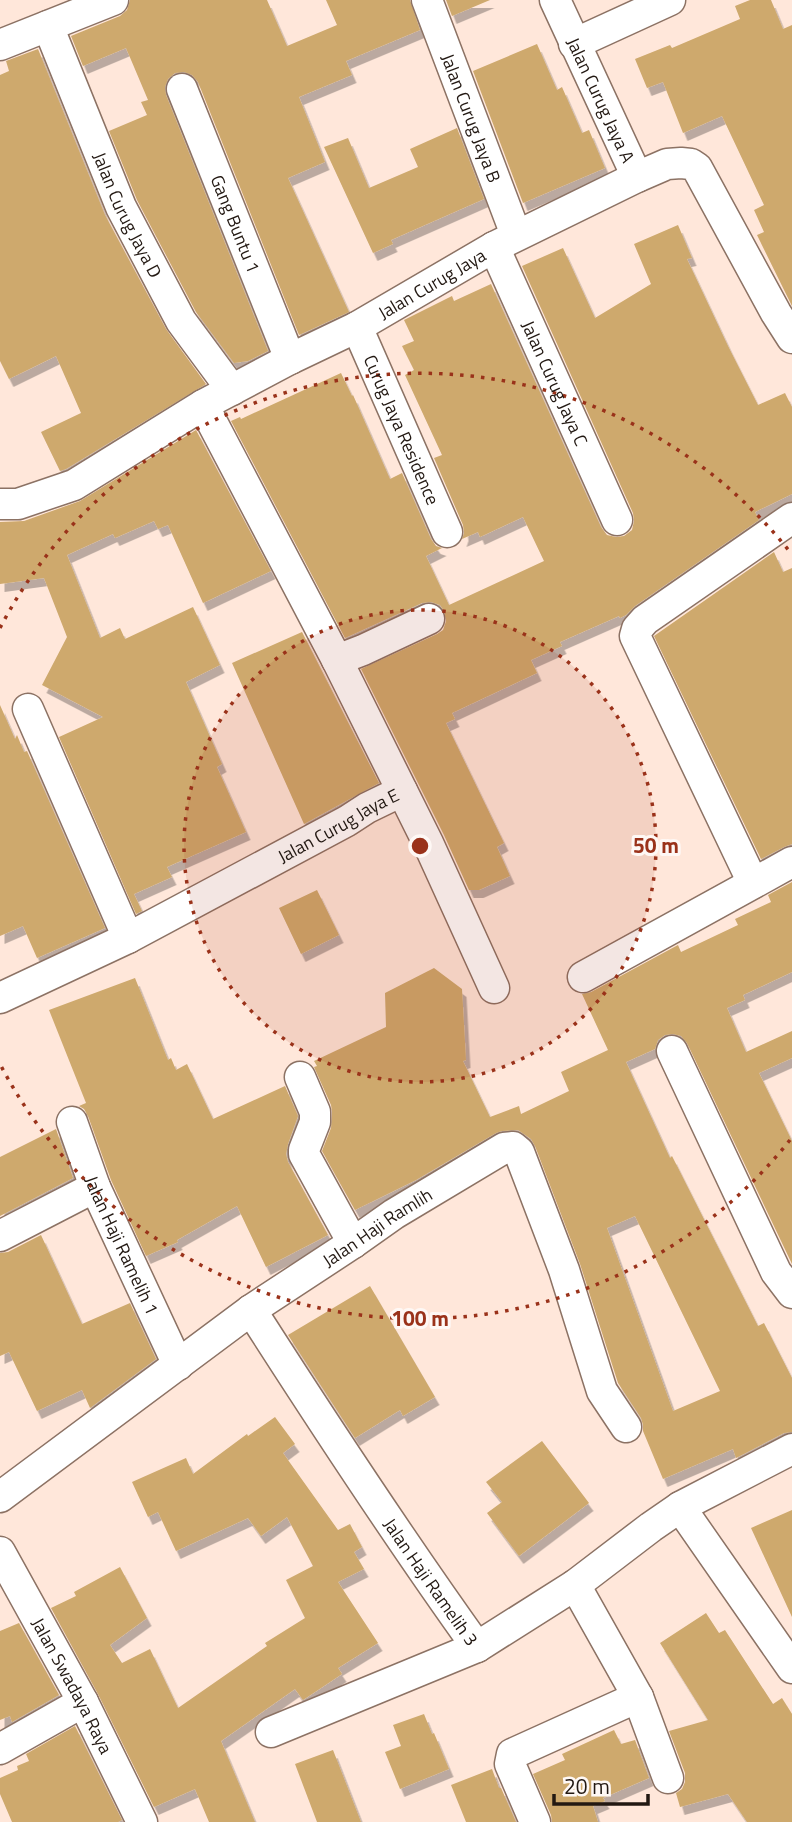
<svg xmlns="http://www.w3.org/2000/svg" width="792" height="1822" viewBox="0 0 792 1822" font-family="'Titillium Web',sans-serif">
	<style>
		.building { fill: #cea96d; fill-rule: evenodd; filter: url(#shadow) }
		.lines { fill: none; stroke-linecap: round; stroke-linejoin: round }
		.minor-casing { stroke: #8c7264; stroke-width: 33 }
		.minor { stroke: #fff; stroke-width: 30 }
		.ring { fill: none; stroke: #9a321a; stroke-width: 3.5; stroke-dasharray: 3.5 7 }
		.labels { text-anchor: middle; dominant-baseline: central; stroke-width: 6; stroke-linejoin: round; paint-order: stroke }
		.street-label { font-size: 18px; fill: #221812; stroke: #fef8f5 }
		.centre { fill: #9a321a; stroke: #fef8f5; stroke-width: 3.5 }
		.ring-label { font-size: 21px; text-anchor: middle; font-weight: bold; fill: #9a321a; stroke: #fef8f5; stroke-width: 6; stroke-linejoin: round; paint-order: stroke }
	</style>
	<defs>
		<filter id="shadow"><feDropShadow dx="4.5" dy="8" stdDeviation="0" flood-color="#0004"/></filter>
	</defs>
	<rect width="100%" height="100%" fill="#ffe7da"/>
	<path class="building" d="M130,0h137l20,46 50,-21 -11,-25h84l10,30 -74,31 6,14 -53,22 26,65 -37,16 61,134 -50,23 -101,-253 -6,-7 -8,-3 -9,1 -7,6 -3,8 1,8 102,256 -20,10 -14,2 -38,-51 -59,-112 -28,-69 38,-16 -6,-13 7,-2 -22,-52 -43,18 -12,-30 49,-20 7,-6z
		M446,0h44l-38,16z
		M750,0h21l12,29 9,-4v281l-35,-71 7,-3 -10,-22 10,-5 -42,-89 -39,17 -20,-51 -16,6 -12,-29 35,-14 2,3 68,-29 -5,-13z
		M537,44l20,46 5,-3 20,46 7,-3 16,38 -82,35 -50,-132z
		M38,49l67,166 61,114 40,55 -140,85 -6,2 -19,-39 40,-19 -25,-57 -47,23 -9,-18v-286l9,-4 -3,-10z
		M457,128l27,71 -93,41 2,4 -20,9 -49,-106 24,-9 21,50 49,-21 -8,-18z
		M678,225l14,33 -5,1 41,87 30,59 27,-12 7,14v87l-37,18 4,8 -124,86 -9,9 -6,3 -1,-2 -59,26 2,4 -31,14 6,13 -85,40 3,6 -9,4 58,120 -7,4 13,29 -31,14h-10l-25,-55 -83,-166 76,-35 6,-4 3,-9 -2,-10 -4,-6 -9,-3 -9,1 -77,35 -114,-217 9,-4 1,2 100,-46 11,23 1,-1 37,84 12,-6 29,66 5,7 6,2 -16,8 23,49 95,-44 -21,-44 -43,20 -2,-5 -16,7 2,-6 -1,-8 -29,-67 8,-3 -37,-80 9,-5 -12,-24 12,-5 -10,-21 48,-24 2,5 37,-17 110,243 6,8 9,2 8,-1 8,-6 2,-9 -1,-8 -111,-247 41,-18 32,70 56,-34 -17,-40z
		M196,430l75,141 -68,32 -35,-78 -10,4 -4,-8 -39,17 -2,-4 -46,21 33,83 20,-10 5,11 68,-32 27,58 -34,17 36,82 -5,3 29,65 -79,35 5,10 -38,17 8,17 -6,3 -77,-177 44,-20 -61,-32 25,-48 -23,-59 -44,6v-62l24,-1 56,-20z
		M774,552l9,20 9,-4v276l-8,3 -23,12 -107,-223z
		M302,632l77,151 -75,41 -72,-161z
		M0,705l15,34 2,-4 7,17 3,-1 78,177 -68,30 -14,-32 -23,10z
		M792,882v90l-49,23 2,5 -18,8 19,44 46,-21v27l-33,15 33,68v123l-105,-221 -6,-7 -8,-2 -8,1 -7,5 -3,9 -29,13 44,96 2,-2 86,170 6,-3 28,55v54l-8,1 -48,25 -3,-9 -70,30 -20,-48v-6l-2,-7 -23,-35 -38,-119 -45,-118 -4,-7 -13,-9 -16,1 -6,2 -80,47 -61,30 -33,-59 9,-23 1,-16 -1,-7 -17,-38 3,-1 -3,-5 72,-34 -1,-34 49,-25 28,21 4,71 -3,1 27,56 29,-11 2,8 48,-23 -8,-19 47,-22 -26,-56 9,-2 87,-47 3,7 57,-27 -3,-6 36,-17 -3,-7zM635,1216l85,175 -47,20 -66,-183z
		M317,890l22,45 -38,19 -22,-46z
		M135,978l33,82 3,-2 5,12 11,-6 26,55 72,-33 13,30 -10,28 -2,10 2,8 40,73 -62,32 -29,-61 -60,34 1,2 -32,14 -35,-76 -23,-64 -4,-7 -5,-3 7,-3 -37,-93z
		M56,1129l17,49 -73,38v-59z
		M41,1235l41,89 48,-21 26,56 -66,49 -8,-18 -45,21 -28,-59 -9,4v-103l8,-1z
		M370,1286l65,111 -32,19 -3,-6 -45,28 -67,-103z
		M275,1417l20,27 -12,9 55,77 12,-6 12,23 -8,5 10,17 -26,13 40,61 -40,25 4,6 -39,26 -8,-11 -74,52 34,81h-46l-14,-33 -41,18 -56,-113 -47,-86 25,-12 -2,-4 46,-25 27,51 -37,27 12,18 28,-14 28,59 89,-62 -2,-3 40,-25 -19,-38 27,-14 -26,-49 -26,19 -13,-18 -72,33 -18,-39 -10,5 -16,-35 54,-24 7,16 54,-40 1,2z
		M542,1441l47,62 -70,53 -32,-43 15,-11 -16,-20z
		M792,1510v107l-41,-89z
		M706,1613l13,20 6,-3 48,74 9,-6 10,16v108h-45l-19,-28 -48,13 -4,-14 6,-4 3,-7v-9l-16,-42 39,-11 -48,-77z
		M19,1623l40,72 -47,27 -2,-6 -10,4v-89z
		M424,1714l8,20 2,-1 15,36 -49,20 -15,-37 16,-6 -8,-21z
		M75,1726l47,94 -4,2h-106l-12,-28v-16l18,-8 -1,-4 12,-5 -3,-7z
		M614,1730l7,14 14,-4 14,38 -46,20 2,3 -12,5 5,16h-46l-1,-7 -18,-41 32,-14 -3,-6z
		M333,1750l28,72h-44l-22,-58z
		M492,1769l7,19h2l15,34h-50l-15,-37z"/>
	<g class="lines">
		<g class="minor-casing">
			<g id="minor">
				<path id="s1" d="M427,0l89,235"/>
				<path id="s2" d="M555,0l82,177"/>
				<path id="s3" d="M48,26l73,181 60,114 51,69"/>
				<path d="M574,44l96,-44"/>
				<path d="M0,45l113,-45"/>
				<path id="s4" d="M182,89l108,270"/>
				<path id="s5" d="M494,247l123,273"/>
				<path id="s6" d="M357,327l90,205"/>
				<path d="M203,405l134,255 91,183 66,145"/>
				<path id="s7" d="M0,504h18l56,-19 129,-80 87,-46 67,-32 137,-80 143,-70 30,-13 14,-1 10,1 6,4 79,145 16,25"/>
				<path d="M337,660l26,-10 66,-31"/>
				<path d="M28,709l100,229"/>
				<path d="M753,883l-118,-247 2,-7 8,-9 147,-102"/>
				<path d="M583,977l209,-115"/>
				<path id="s8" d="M0,998l128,-60 219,-117 20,-13 35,-17"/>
				<path d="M672,1051l104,221 16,21"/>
				<path d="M300,1077l15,35v10l-11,28v4l49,89"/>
				<path id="s9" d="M72,1122l23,65 83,178"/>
				<path d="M0,1236l95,-49"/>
				<path id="s10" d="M251,1310c73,114 147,227 226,337l98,-62 76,-58 29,-20 112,-58"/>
				<path id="s11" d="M0,1497l251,-187 102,-67 41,-29 110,-66 9,-1 6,5 45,118 38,121 24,36"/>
				<path d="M680,1507l112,161"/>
				<path id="s12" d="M0,1552l83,150 59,120"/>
				<path d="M575,1585l63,112 30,81"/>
				<path d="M271,1732l206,-85"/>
				<path d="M0,1749l83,-47"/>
				<path d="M535,1822l-25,-58 2,-10 126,-57"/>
			</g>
		</g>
		<use href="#minor" class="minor"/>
	</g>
	<circle cx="420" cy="846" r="236" fill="#9a321a" fill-opacity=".12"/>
	<g class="ring">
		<circle cx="420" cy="846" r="236"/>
		<path d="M790 1140A473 473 0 0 1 0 1064M0 628A473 473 0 0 1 790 552"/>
	</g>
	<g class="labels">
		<g class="street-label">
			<text stroke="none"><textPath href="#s2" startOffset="110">Jalan Curug Jaya A</textPath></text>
			<text stroke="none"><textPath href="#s1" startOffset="126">Jalan Curug Jaya B</textPath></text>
			<text stroke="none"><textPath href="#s3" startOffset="205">Jalan Curug Jaya D</textPath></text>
			<text stroke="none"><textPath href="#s4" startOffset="145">Gang Buntu 1</textPath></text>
			<text stroke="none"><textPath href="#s7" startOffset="488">Jalan Curug Jaya</textPath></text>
			<text stroke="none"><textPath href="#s5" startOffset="149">Jalan Curug Jaya C</textPath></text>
			<text stroke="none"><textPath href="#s6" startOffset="112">Curug Jaya Residence</textPath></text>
			<text stroke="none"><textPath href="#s8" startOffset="380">Jalan Curug Jaya E</textPath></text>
			<text stroke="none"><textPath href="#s11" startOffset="464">Jalan Haji Ramlih</textPath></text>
			<text stroke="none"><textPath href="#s9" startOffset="133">Jalan Haji Ramelih 1</textPath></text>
			<text stroke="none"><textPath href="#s10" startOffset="326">Jalan Haji Ramelih 3</textPath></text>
			<text stroke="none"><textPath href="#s12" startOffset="152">Jalan Swadaya Raya</textPath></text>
		</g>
	</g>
	<circle cx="420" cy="846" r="10" class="centre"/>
	<g class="ring-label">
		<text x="656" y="853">50 m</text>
		<text x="420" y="1326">100 m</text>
	</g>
	<path d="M554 1794v10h94v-10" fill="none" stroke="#221812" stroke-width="3.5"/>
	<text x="564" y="1794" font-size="21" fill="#221812" stroke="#fef8f5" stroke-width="5" paint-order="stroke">20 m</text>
</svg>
